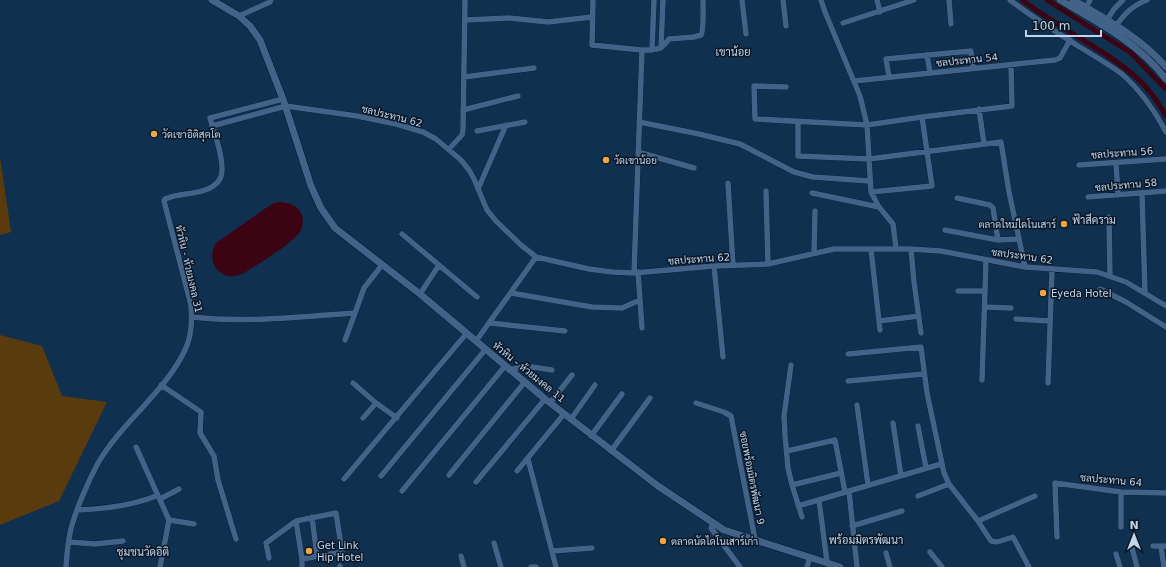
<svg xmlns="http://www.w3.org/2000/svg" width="1166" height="567" viewBox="0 0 1166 567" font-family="'DejaVu Sans',Sarabun,sans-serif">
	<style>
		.green { fill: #5a3b0e }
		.water { fill: #3c0312 }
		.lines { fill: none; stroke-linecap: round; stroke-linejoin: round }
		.canal { stroke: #3c0312; stroke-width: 5 }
		.minor-casing { stroke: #01172f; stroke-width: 6 }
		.tertiary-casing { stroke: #01172f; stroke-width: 8 }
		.minor { stroke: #426387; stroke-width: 5.5 }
		.tertiary { stroke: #426387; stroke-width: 7 }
		.poi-dot { fill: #f0a63e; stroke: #0a1726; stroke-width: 1.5 }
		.labels { text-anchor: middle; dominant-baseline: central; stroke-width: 3; stroke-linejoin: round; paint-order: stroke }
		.street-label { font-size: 10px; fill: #c3d5ea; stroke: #0a1726 }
		.poi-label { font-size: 10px; fill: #c3d5ea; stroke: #0a1726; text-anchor: start }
		.neighbourhood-label { font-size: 11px; fill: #c3d5ea; stroke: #0a1726 }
	</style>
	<rect width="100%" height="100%" fill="#103050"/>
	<path class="green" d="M0,157l11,75 -11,3z
		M0,335l42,11 20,50 45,6 -48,99 -59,24z"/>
	<path class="water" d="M280,202c9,1 17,3 21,11 3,6 2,14 -1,19 -8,12 -42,32 -56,41 -5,2 -10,4 -15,3 -16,-2 -21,-21 -13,-33l50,-35 8,-5z"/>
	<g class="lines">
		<path class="canal" d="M1022,0c20,15 42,28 64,42 20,12 42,26 59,44 8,9 15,19 21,30
			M1047,0l84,53 35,36"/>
		<g class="minor-casing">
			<path id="minor" d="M593,0l-1,45 50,5
				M742,0l4,34
				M783,0l3,26
				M821,0l4,12 35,84 7,29 4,67 8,15 14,17 3,24
				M877,0l3,12
				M949,0l2,24
				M1010,0c22,17 45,31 68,46 15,9 30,18 44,28 18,16 33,37 44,58
				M1086,8l4,-8
				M239,16l31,-14 1,-2
				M465,20l44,-2 39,4 44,-5
				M1107,20l7,-11 9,-9
				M843,23l71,-23
				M1116,26c9,-13 16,-20 31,-26
				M661,48l2,-48
				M652,50l2,-50
				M927,55l3,18
				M464,77l70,-9
				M889,77l-3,-18 85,-8 2,18
				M854,81l201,-21 5,-2 10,-18
				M786,87l-32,-1 1,33 112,6 55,-8 90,-11 -1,-41
				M979,109l5,35
				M463,110l55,-14
				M639,122l60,12 41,10 54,28 19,5 56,4
				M798,122v34l71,3 132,-17 8,50 16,75
				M212,126l74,-20 71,10 39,8 27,8 13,7 25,21 8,10 5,9 13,31 9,11 25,24 15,12 53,12 23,3 22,1 80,-7 54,-2 66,-15h77l30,2 84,16 72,5 29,10 40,24
				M477,131l48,-9
				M449,149l13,-14 1,-5 2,-130
				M638,152l56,16
				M1116,163l2,31
				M1079,165l87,-6
				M728,183l5,82
				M478,189l28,-64
				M766,191l2,73
				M871,192l61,-6 -10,-69
				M812,193l67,14
				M1142,193l3,100
				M1088,197l78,-6
				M957,198l33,7 3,3 5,32 20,-1
				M1109,217l1,59
				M945,230l53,10
				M402,234l75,63
				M871,249l9,81
				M911,249l3,33 7,51
				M814,253l1,-42
				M714,266l9,91
				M638,272l4,56
				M634,273l8,-223c13,0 18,1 27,-11l25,-2 7,-2c3,-5 2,-27 2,-35
				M1100,289l26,13 40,25
				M958,291h27
				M511,293l81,14 30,1 18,-8
				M420,294l19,-29
				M985,307l26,1
				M192,317c54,6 108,0 163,-4l9,-25 18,-23
				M1016,319l34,2
				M879,321l40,-5
				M490,323l75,8
				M345,340l10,-27
				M476,341l60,-84
				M848,354l73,-7 6,46 17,80 5,11 29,37 13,20 6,1 16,-5 16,30
				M791,365l-7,51 1,19 3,33 4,17 10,32
				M509,370l17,-4 26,4
				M982,380l4,-120
				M848,381l76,-7
				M353,383l23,20 21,15
				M1048,383l4,-113
				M161,385l40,27 -1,21 14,23 4,24 18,59
				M550,403l22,-28
				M696,403l28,9 7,4 24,123
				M857,405l11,80
				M363,418l13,-15
				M571,419l24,-34
				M893,423l8,53
				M918,426l8,42
				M591,436l31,-42
				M136,447l33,73 -9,47
				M611,451l39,-53
				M787,451l48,-11 10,52
				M528,459l28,108
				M517,471l47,-57
				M449,475l75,-92
				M381,476l104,-126
				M344,479l122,-145
				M476,482l69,-83
				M792,485l49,-12
				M402,491l103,-125
				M849,491l8,76
				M918,496l31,-12
				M160,499l19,-10
				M819,500l8,62
				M798,506l143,-42
				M77,510c27,-1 56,-4 81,-15
				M312,517l5,39
				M169,520l25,4
				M296,521l6,38v8
				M978,521l57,-25
				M714,523l-3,5 29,39
				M852,526l50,-15
				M1121,527v-35
				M1057,537l-2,-54 66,9 45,1
				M69,542l26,2 28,-3
				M494,543l7,24
				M1131,544l6,23
				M1153,546h13
				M1161,547l3,20
				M552,551l40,-3
				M930,552l12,15
				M886,553l4,14
				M1116,554l4,13
				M461,556l3,11
				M269,558l-3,-15 30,-22 40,-8 6,39 -40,7
				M66,567c1,-14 2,-29 6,-42 5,-18 17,-45 26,-62 23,-40 68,-72 87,-113 7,-15 7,-30 6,-45l-27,-104 1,-2c13,-6 27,-4 40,-9 5,-1 12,-6 15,-11 7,-13 -6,-47 -10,-61l73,-19
				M340,567v-1
				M531,567h5
				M807,567l3,-10"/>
		</g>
		<g class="tertiary-casing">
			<path id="tertiary" d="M212,0l27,16 11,10 10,14 23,59 28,87 10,22 14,20 85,66 125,105 113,87 66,44 116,37
				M1060,0c38,22 78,43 106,79
				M1073,0c33,19 68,38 93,67"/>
		</g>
		<use href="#minor" class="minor"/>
		<use href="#tertiary" class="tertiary"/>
	</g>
	<g class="poi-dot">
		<circle cx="154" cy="134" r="4"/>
		<circle cx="606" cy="160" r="4"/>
		<circle cx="1064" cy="224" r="4"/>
		<circle cx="1043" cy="293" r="4"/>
		<circle cx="663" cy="541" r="4"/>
		<circle cx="309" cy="551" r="4"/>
	</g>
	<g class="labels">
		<g class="street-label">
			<text transform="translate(967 60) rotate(-6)">ชลประทาน 54</text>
			<text transform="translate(392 116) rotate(14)">ชลประทาน 62</text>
			<text transform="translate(1122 153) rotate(-4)">ชลประทาน 56</text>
			<text transform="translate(1126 185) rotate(-5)">ชลประทาน 58</text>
			<text transform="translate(1022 256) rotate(8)">ชลประทาน 62</text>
			<text transform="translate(699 259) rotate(-4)">ชลประทาน 62</text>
			<text transform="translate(189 269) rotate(77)">หัวหิน - ห้วยมงคล 31</text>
			<text transform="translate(529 372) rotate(39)">หัวหิน - ห้วยมงคล 11</text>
			<text transform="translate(752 478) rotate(79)">ซอยพร้อมมิตรพัฒนา 9</text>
			<text transform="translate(1111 480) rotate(5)">ชลประทาน 64</text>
		</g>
		<g class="poi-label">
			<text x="162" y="134">วัดเขาอิติสุคโต</text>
			<text x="614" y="160">ว้ดเขาน้อย</text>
			<text x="1056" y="224" text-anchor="end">ตลาดใหม่ไดโนเสาร์</text>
			<text x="1051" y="293">Eyeda Hotel</text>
			<text x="671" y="541">ตลาดนัดไดโนเสาร์เก่า</text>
			<text x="317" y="545">Get Link<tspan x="317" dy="12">Hip Hotel</tspan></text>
		</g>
		<g class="neighbourhood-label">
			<text x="733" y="52">เขาน้อย</text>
			<text x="1094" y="220">ฟ้าสีคราม</text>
			<text x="866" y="540">พร้อมมิตรพัฒนา</text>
			<text x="143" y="552">ชุมชนวัดอิติ</text>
		</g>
	</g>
	<g transform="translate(1134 535)" stroke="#0a1726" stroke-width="3" paint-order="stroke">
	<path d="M0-3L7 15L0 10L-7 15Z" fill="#c3d5ea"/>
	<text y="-6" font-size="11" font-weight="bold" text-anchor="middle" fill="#c3d5ea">N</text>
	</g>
	<path d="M1026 30v6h75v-6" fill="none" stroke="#c3d5ea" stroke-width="2"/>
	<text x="1032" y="30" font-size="12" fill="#c3d5ea" stroke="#0a1726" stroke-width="3" paint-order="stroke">100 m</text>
</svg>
